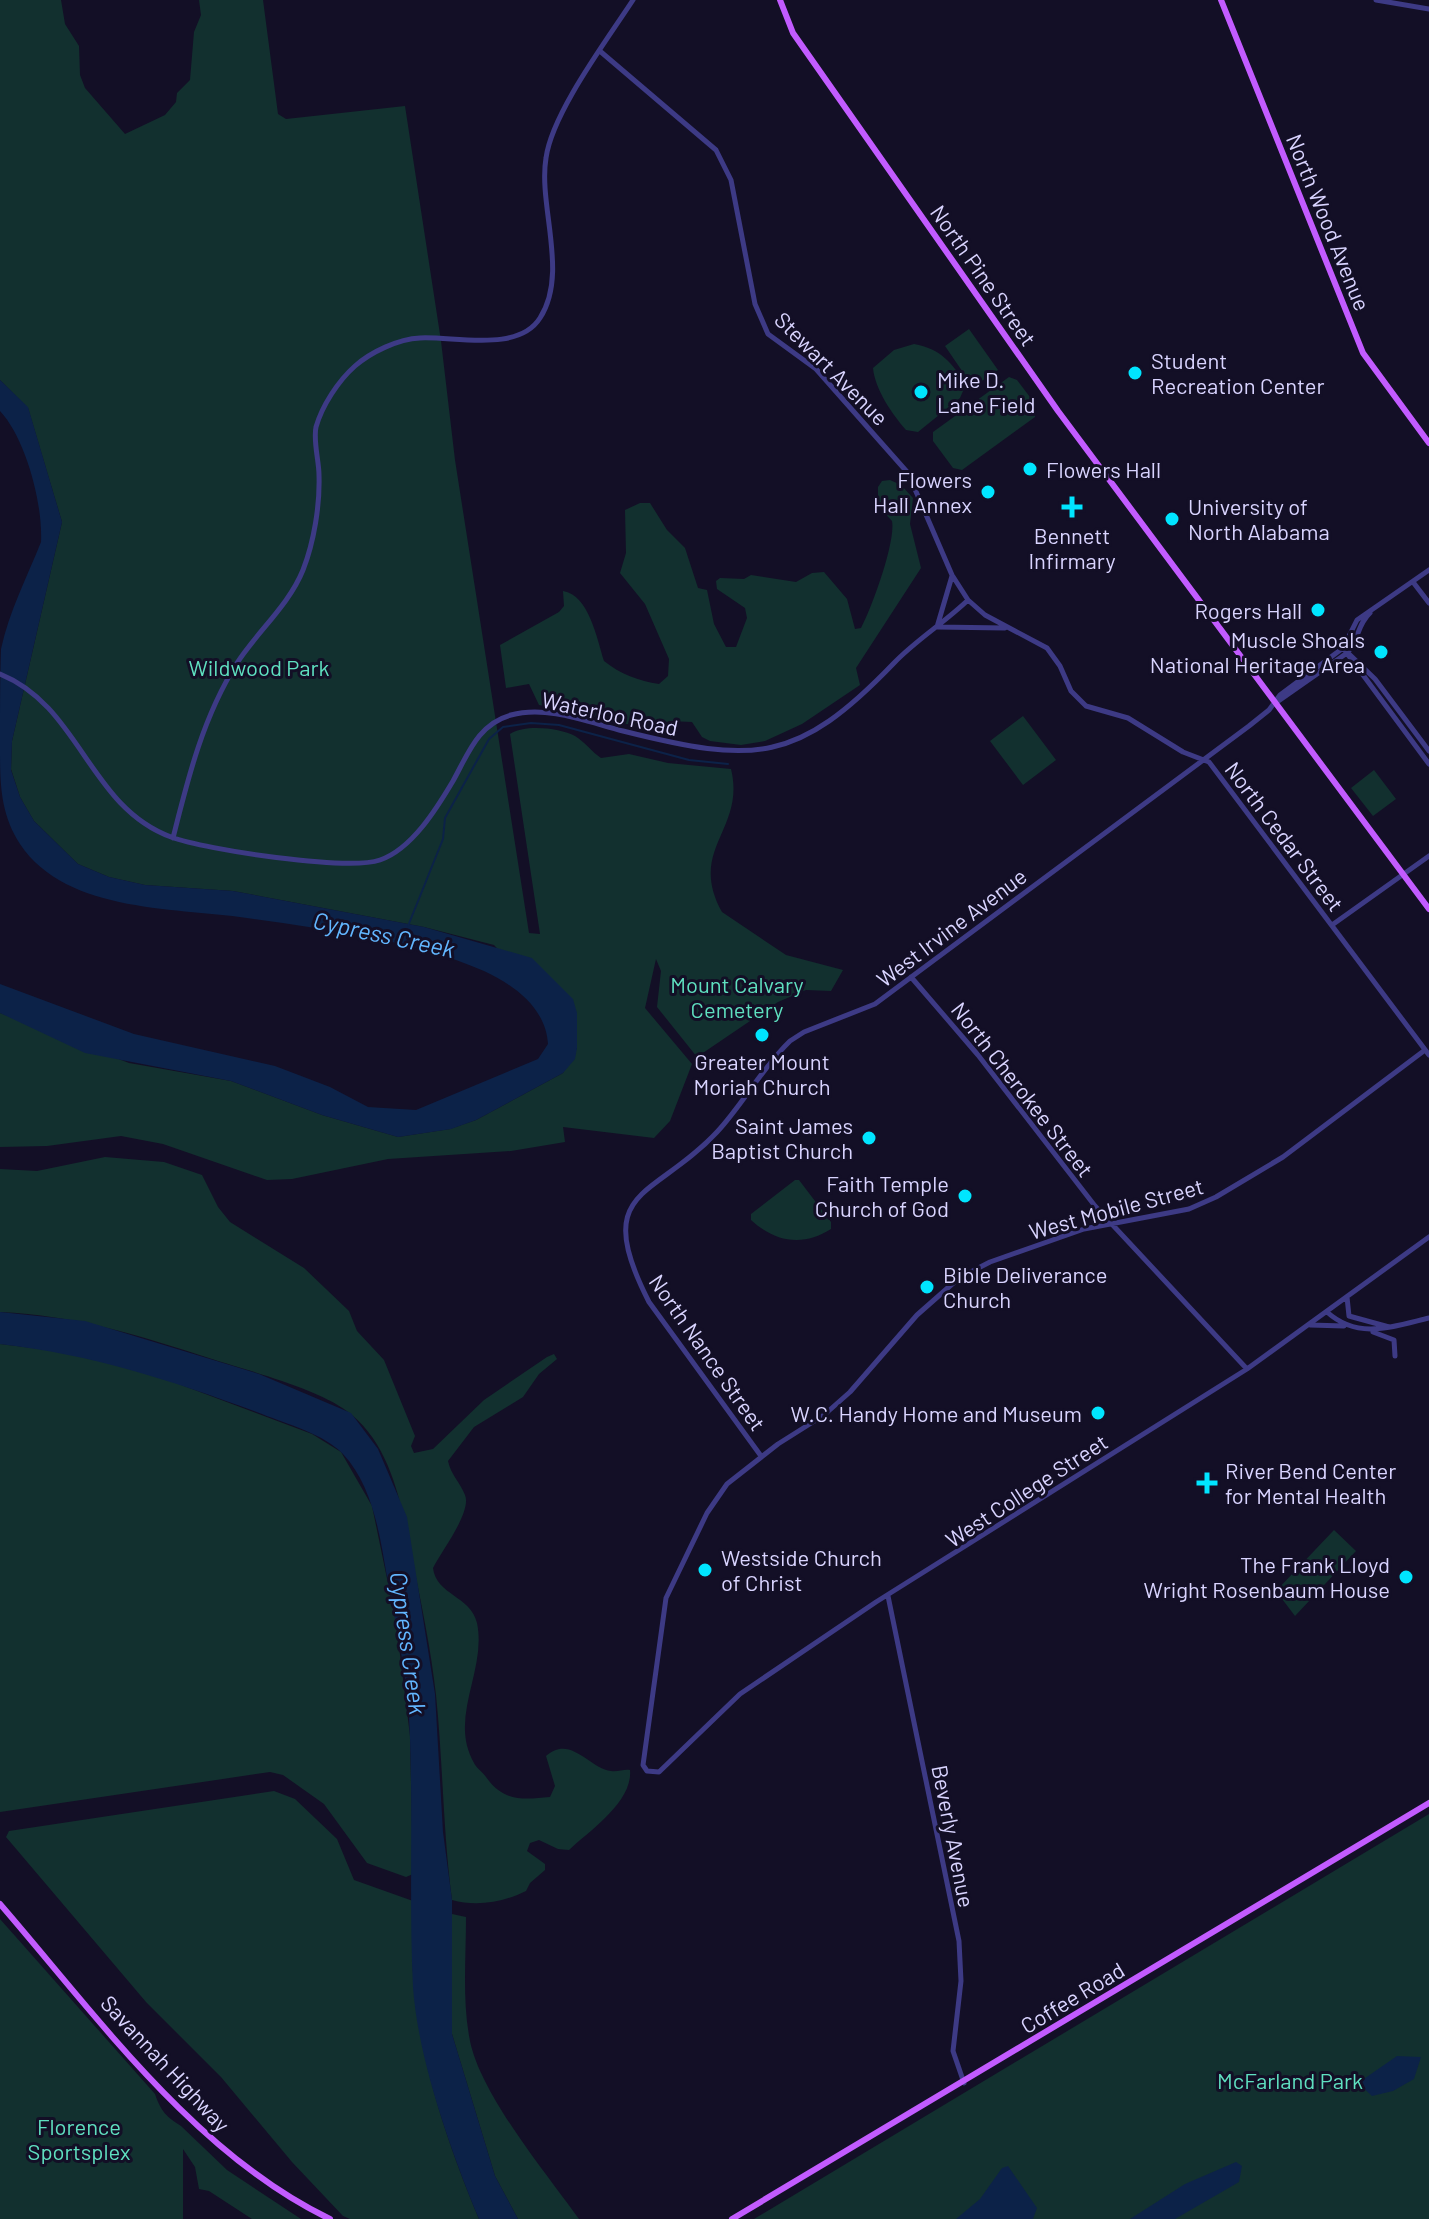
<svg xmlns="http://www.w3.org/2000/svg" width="1429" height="2219" viewBox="0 0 1429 2219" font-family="Barlow,sans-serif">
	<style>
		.green { fill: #12302f }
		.water { fill: #0c2248 }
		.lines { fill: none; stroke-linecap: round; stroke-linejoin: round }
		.stream { stroke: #0c2248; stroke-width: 2 }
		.minor { stroke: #3d3a85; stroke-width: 5 }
		.major { stroke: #c25bff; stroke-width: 6 }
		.poi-dot { fill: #00e5ff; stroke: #130f26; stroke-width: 3 }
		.labels { text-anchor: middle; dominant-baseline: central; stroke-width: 6; stroke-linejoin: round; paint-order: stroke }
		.street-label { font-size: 22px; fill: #d9d4ff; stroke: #130f26 }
		.poi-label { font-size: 22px; fill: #d9d4ff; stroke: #130f26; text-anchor: start }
		.park-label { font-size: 22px; fill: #5fe0c0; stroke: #130f26 }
		.water-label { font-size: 24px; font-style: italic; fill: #62b6ff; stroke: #130f26 }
	</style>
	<rect width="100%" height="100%" fill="#130f26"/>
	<path class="green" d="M0,0h61l4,24 14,22 1,29 5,13 40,46 40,-19 11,-13 1,-9 13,-13 4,-48 7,-17 -2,-15h64l15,114 8,5 119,-13 36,235 14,119 74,473 11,1 -30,-200c15,-10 50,-6 65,2 10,6 17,16 26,22l28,-4 39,9 63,6c15,61 -44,80 -9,143l64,43 57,15 -12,21 -25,-1 -28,12 -81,55 -40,-50 4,-36 -5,-12 -11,49 47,56 -22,57 -16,17 -91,-11 2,15 -54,9 -123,8 -96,20 -25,1 -104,-36 -42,-8 -74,10 -47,1v-134l129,50 102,18 91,34 76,22 52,-8 26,-9 87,-47 14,-25v-12l-83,-91 -70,-18 -191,-36 -88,-6 -36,-8 -31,-13 -44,-43 -14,-24 -9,-28 1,-28 50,-219 -34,-114 -28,-28z
		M969,329l29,41 -25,17 -28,-41z
		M914,344c27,5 37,18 52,40l-6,14 -42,34 -12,-2c-13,-15 -31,-40 -33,-62l21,-18z
		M1009,377l8,3 19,25 -1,12 -73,53 -9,-2 -20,-27v-9z
		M890,480l11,5 12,13 -3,26 11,44 -65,100 4,17 -58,39 -37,17 -24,4 -31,-4 -8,-4 -10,-15 -22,-1 -20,8 -111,-24 -10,-21 -23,4 -6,-43 59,-33 5,-6 -1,-15c26,4 34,48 41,70 16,13 35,20 55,23l9,-8 1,-17 -24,-55 -25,-31 6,-20 -1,-43 15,-7h10l17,27 18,18 13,40 9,2 7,34 12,23h10l11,-29 -2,-10 -28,-19 -1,-8 4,-3 24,1 7,-4 45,7 16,-9 12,-1 23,27 8,30 6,-1c10,-18 35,-86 31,-107l-14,-15v-19l4,-6z
		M1023,716l33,44 -33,25 -33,-44z
		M1374,770l22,29 -23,17 -22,-28z
		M105,1157l59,5 38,13 16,32 12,15 74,46 45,43 8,20 27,29 31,76 -4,10 3,7 19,-4 51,-49 63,-43 7,-3 3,5 -18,15 -16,23 -49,30 -26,34c3,14 12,21 17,34 7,17 -23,55 -32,73 3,27 38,28 44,55 10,48 -29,94 -3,140 2,5 9,9 12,14 17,24 35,23 64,20l5,-11 -9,-30c24,-22 43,12 65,15 7,1 13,-2 19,-1 3,32 -41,61 -61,80l-11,-1 -19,-9 -9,3 -3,8 18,13v6l-15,13 -4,8c-22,11 -49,16 -74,9 -9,-68 -9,-137 -16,-205 -5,-45 -14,-88 -23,-132 -10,-50 -19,-113 -61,-148 -28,-25 -103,-44 -140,-56 -70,-23 -138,-44 -212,-47v-143l37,2z
		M795,1180h4l32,42v7c-28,18 -56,13 -80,-9v-6z
		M0,1344l65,8 79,19 168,63 29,18 31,54 24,116 14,114 3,138 -7,3 -39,-14 -43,-59 -41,-29 -13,-3 -270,40z
		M1334,1530l22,21 -61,65 -19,-25z
		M274,1791l21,8 42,40 17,41 59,21c1,28 -2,58 1,86 7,79 35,160 65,232h-129l-7,-3 -51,-54 -71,-85 -75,-75 -140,-165 3,-6z
		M1429,1814v405h-675z
		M452,1914l14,3c0,41 -4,84 4,124 11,54 76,132 109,178h-61l-23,-43 -43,-142z
		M0,1919l155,175c6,18 12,23 26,32l46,44 74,49h-49l-43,-28 -10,-2 -4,-22 -12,-18v70h-183z"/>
	<path class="water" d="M0,380l28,27 34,115 -50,219 -1,29 9,27 14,24 44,43 31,13 36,8 88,6 191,36 108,31 41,41 4,14v35l-2,11 -12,14 -87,47 -25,9 -53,8 -76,-22 -91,-34 -146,-28 -85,-40v-29l134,50 141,32 55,21 38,20 48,3 122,-51 10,-15c-2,-36 -34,-59 -64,-73 -71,-31 -154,-41 -230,-52 -73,-12 -187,-4 -234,-75 -20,-31 -20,-61 -20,-98 0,-30 0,-67 1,-97 8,-37 26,-72 40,-107 2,-38 -15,-103 -41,-131z
		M0,1312l85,9 174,53 92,39 27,36 29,68 28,177 8,138 9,68v134l43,142 23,43h-39c-28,-67 -61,-160 -66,-232 -4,-82 0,-166 -3,-248 -1,-54 -13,-109 -23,-162 -7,-41 -14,-91 -44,-123 -19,-20 -56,-30 -81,-40 -89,-33 -167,-59 -262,-70z
		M1397,2056l24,1 -7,22 -21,12 -21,5 -14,-13z
		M1236,2162l6,4 -3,16 -64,37h-45l55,-35z
		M1008,2166l29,42 -4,11h-77l24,-20 22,-31z"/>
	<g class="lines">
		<path class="stream" d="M408,926l35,-87 2,-21 44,-79 14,-12 28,-4 28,2 130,35 39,4"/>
		<path class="minor" d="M1376,0l53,9
			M601,52l115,98 15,30 24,124 13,30 48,35 92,104 44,102 16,25 17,15 62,33 13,18 11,25 15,15 42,12 55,34 26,10 220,293
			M952,576l-15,51 68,1
			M1413,582l16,21
			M1343,648l86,116
			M1348,653l27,26 54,72
			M0,674c80,32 89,133 171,163 35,13 176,34 209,23 32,-11 57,-52 73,-79 15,-27 25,-57 58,-66 36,-10 77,7 112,16 132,33 174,33 271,-68 22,-23 50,-40 74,-63
			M1277,702l70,-49c12,-13 10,-28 23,-40
			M173,838c15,-60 30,-121 64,-175 20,-31 52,-58 66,-93 11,-28 17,-65 16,-95 0,-14 -6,-34 -3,-48 6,-21 22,-46 39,-61 16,-14 43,-27 65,-28 34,-2 98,15 120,-20 29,-45 -2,-112 6,-160 6,-45 61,-118 87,-158
			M1332,925l97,-69
			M911,977l67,78 117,151 152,163
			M1425,1050l-142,107 -67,40 -27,12 -105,20 -94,33 -31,16 -42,37 -67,77 -26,23 -46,29 -51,40 -20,29 -41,85 -23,167 4,6 12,1 81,-78 136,-92 371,-233 182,-132
			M1347,1297l2,19 40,11
			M1327,1312c31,28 65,15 102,6
			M1310,1325l34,1
			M1373,1332l21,8 1,16
			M761,1456l-112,-154c-59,-116 5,-102 68,-170 26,-28 45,-64 73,-91l14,-9 71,-28 374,-278 20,-16 11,-15 63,-47 14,-28 72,-50
			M888,1596l71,345 2,40 -8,70 11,32"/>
		<path class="major" d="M780,0l13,33 265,378 371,498
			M1221,0l142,353 66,90
			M0,1904c96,111 196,251 330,315
			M732,2219l697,-416"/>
	</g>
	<g class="poi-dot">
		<circle cx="1135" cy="373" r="8"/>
		<circle cx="921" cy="392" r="8"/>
		<circle cx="1030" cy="469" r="8"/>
		<circle cx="988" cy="492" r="8"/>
		<path d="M1068 495h8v8h8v8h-8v8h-8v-8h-8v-8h8z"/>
		<circle cx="1172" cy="519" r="8"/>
		<circle cx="1318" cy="610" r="8"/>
		<circle cx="1381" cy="652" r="8"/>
		<circle cx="762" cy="1035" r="8"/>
		<circle cx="869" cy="1138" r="8"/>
		<circle cx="965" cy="1196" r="8"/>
		<circle cx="927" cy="1287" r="8"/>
		<circle cx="1098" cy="1413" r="8"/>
		<path d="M1203 1471h8v8h8v8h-8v8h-8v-8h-8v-8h8z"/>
		<circle cx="705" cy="1570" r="8"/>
		<circle cx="1406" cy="1577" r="8"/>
	</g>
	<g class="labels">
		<g class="street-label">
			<text transform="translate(1329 222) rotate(68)">North Wood Avenue</text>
			<text transform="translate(984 275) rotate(55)">North Pine Street</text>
			<text transform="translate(832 368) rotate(45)">Stewart Avenue</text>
			<text transform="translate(610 713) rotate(12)">Waterloo Road</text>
			<text transform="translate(1285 836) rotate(53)">North Cedar Street</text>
			<text transform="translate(951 927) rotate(-37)">West Irvine Avenue</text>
			<text transform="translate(1023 1089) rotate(52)">North Cherokee Street</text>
			<text transform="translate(1116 1208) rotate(-15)">West Mobile Street</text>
			<text transform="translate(708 1352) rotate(55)">North Nance Street</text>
			<text transform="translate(1026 1490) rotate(-33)">West College Street</text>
			<text transform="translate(954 1836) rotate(79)">Beverly Avenue</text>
			<text transform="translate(1072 1997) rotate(-31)">Coffee Road</text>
			<text transform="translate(166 2063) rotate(47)">Savannah Highway</text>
		</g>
		<g class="poi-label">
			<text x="1151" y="360">Student<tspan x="1151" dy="25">Recreation Center</tspan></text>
			<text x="937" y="379">Mike D.<tspan x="937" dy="25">Lane Field</tspan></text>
			<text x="1046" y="469">Flowers Hall</text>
			<text x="972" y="479" text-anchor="end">Flowers<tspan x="972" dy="25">Hall Annex</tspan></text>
			<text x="1188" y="506">University of<tspan x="1188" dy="25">North Alabama</tspan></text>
			<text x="1072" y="535" text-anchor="middle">Bennett<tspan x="1072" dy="25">Infirmary</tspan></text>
			<text x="1302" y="610" text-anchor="end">Rogers Hall</text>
			<text x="1365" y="639" text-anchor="end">Muscle Shoals<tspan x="1365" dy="25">National Heritage Area</tspan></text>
			<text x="762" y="1061" text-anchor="middle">Greater Mount<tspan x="762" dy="25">Moriah Church</tspan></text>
			<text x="853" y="1125" text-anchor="end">Saint James<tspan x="853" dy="25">Baptist Church</tspan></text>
			<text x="949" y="1183" text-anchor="end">Faith Temple<tspan x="949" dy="25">Church of God</tspan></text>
			<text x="943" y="1274">Bible Deliverance<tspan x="943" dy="25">Church</tspan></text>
			<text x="1082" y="1413" text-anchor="end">W.C. Handy Home and Museum</text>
			<text x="1225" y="1470">River Bend Center<tspan x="1225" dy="25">for Mental Health</tspan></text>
			<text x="721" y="1557">Westside Church<tspan x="721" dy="25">of Christ</tspan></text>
			<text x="1390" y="1564" text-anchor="end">The Frank Lloyd<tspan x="1390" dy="25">Wright Rosenbaum House</tspan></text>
		</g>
		<g class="park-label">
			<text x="259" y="667">Wildwood Park</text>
			<text x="737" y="984">Mount Calvary<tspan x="737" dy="25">Cemetery</tspan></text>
			<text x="1290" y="2080">McFarland Park</text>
			<text x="79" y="2126">Florence<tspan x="79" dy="25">Sportsplex</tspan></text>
		</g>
		<g class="water-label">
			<text transform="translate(384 934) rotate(12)">Cypress Creek</text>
			<text transform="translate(409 1643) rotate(82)">Cypress Creek</text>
		</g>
	</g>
</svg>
